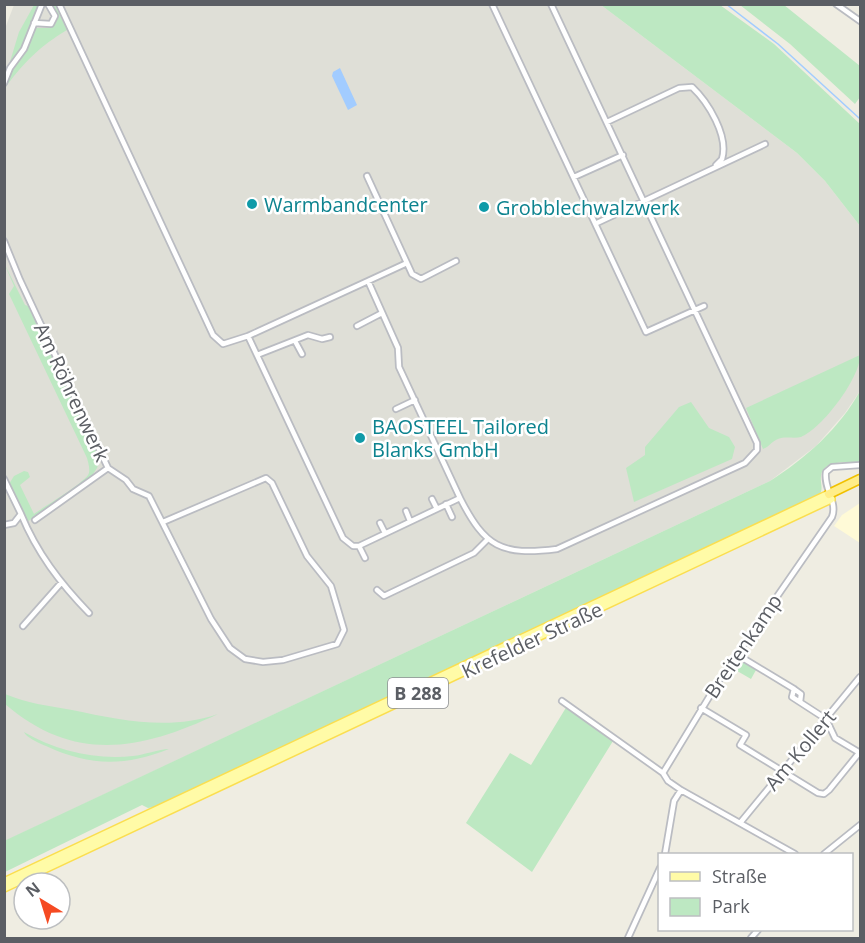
<svg xmlns="http://www.w3.org/2000/svg" width="865" height="943" viewBox="0 0 865 943" font-family="'Open Sans',sans-serif">
	<style>
		.commercial { fill: #fffad7 }
		.industrial { fill: #dfdfd7 }
		.green { fill: #bde8c2 }
		.water { fill: #a2ccff }
		.lines { fill: none; stroke-linecap: round; stroke-linejoin: round }
		.stream { stroke: #a2ccff; stroke-width: 1.5 }
		.street-casing { stroke: #babcc2; stroke-width: 8 }
		.primary-casing { stroke: #fbde4f; stroke-width: 10 }
		.highway-casing { stroke: #f1c100; stroke-width: 11 }
		.street { stroke: #fff; stroke-width: 4.5 }
		.primary { stroke: #fffba7; stroke-width: 7 }
		.highway { stroke: #ffee89; stroke-width: 8 }
		.culture-dot { fill: #0f9aa8; stroke: #fff; stroke-width: 2 }
		.labels { text-anchor: middle; dominant-baseline: central; stroke-width: 5; stroke-linejoin: round; paint-order: stroke }
		.shield { fill: #fff; stroke: #8c8e92; stroke-width: 1.5 }
		.shield-label { font-size: 18px; font-weight: bold; fill: #5b5e64 }
		.culture-label { font-size: 20px; fill: #0d838f; stroke: #fff; text-anchor: start }
		.street-label { font-size: 20px; fill: #5b5e64; stroke: #fff }
	</style>
	<rect width="100%" height="100%" fill="#efede2"/>
	<path class="commercial" d="M860,503v40l-26,-17 8,-11z"/>
	<path class="industrial" d="M14,5h587l196,148 28,28 35,45v165l-15,22 -29,33 -46,35 -765,360 -1,-810z"/>
	<path class="green" d="M34,5h5l-16,42 -14,18 10,-33z
		M52,5h3l12,25c-27,16 -44,33 -62,58l7,-20 14,-17 8,-23h14l8,-5 1,-10z
		M601,5h119l54,39 86,80v102l-35,-45 -28,-28z
		M740,5h44l76,61v31l-5,7 -65,-60z
		M4,263l21,42 3,1 72,153 -3,9 -6,9 -64,45 -18,-38 5,-8 10,-5 4,1 2,5 -10,8 14,29c11,-8 47,-29 54,-39 3,-4 0,-13 -1,-17l-78,-164 5,-8z
		M860,355c1,22 -38,74 -59,82 -7,2 -16,-1 -23,2 -6,2 -9,8 -15,10l-17,-41z
		M860,391v71c-12,1 -37,-3 -39,14 -1,8 3,12 -2,20l-665,311 -6,1 -6,-3 -137,67 -1,-31 766,-360c35,-22 70,-53 90,-90z
		M691,402l18,26 20,9 6,10 -3,12 -98,43 -8,-34 19,-13v-8l34,-40z
		M739,660l17,10 -5,9 -19,-11z
		M5,694c21,9 44,12 67,16 48,10 98,21 146,4 -77,36 -143,50 -213,-10z
		M567,706l46,35 -81,131 -66,-49 44,-70 21,12z
		M24,732c33,19 71,28 109,24 11,-1 26,-7 36,-7 -45,18 -80,17 -123,-3 -8,-3 -20,-9 -22,-14z"/>
	<path class="water" d="M340,68l17,37 -9,5 -16,-34 1,-4z"/>
	<g class="lines">
		<path class="stream" d="M726,4l52,40 81,74"/>
		<g class="street-casing">
			<path id="street" d="M59,4l154,331 10,9 25,-8
				M492,4l154,328 58,-26
				M836,4l24,17
				M34,23l17,1 4,-8 -7,-12
				M4,83l6,-15 14,-19 18,-45
				M607,122l72,-34 13,-1c16,15 37,49 30,72l-6,6
				M367,176l40,87 -39,18
				M574,177l49,-22
				M597,223l168,-79
				M4,241l16,39 88,188 18,12 7,9 16,7 62,123 19,29 15,11 18,3 20,-2 54,-16 7,-14 -13,-44 -24,-30 -35,-73 -6,-5 -103,44
				M407,263l5,11 9,5 35,-18
				M368,281l30,67 1,19 61,131 -101,48h-6l-10,-8 -95,-202z
				M357,326l25,-13
				M295,341l7,13
				M257,355l51,-20 14,4 8,-2
				M396,409l19,-9
				M4,479l17,35 -7,9 -10,2
				M460,498c25,49 41,58 97,51l188,-86 12,-13v-7l-206,-439
				M432,499l5,10
				M446,504l6,13
				M406,511l4,10
				M21,514c16,39 39,69 68,99
				M35,520l73,-52
				M380,523l5,10
				M359,546l6,12
				M377,590l7,6 90,-43 13,-13
				M23,626l38,-43
				M736,654l58,35 7,5 -1,8
				M794,689l-2,8 34,22 9,19 25,15
				M562,701l101,72
				M701,708l45,27 -6,10 78,48 6,1 5,-4 30,-37
				M740,823l120,-146
				M665,854l9,-53 7,-11
				M795,854l-114,-64 -13,-9 -5,-8 57,-94 112,-162c6,-15 -9,-29 -6,-45l6,-5 28,-2
				M824,854l36,-29
				M628,938l32,-70
				M751,938l7,-8"/>
		</g>
		<g class="primary-casing">
			<path id="primary" d="M4,882l825,-388
				M4,888l827,-389"/>
		</g>
		<g class="highway-casing">
			<path id="highway" d="M829,494l31,-15"/>
		</g>
		<use href="#street" class="street"/>
		<use href="#primary" class="primary"/>
		<use href="#highway" class="highway"/>
	</g>
	<g class="culture-dot">
		<circle cx="252" cy="204" r="6"/>
		<circle cx="484" cy="207" r="6"/>
		<circle cx="360" cy="438" r="6"/>
	</g>
	<g class="labels">
		<rect class="shield" x="388" y="678" width="60" height="30" rx="4.5"/>
		<g class="shield-label">
			<text x="418" y="693">B 288</text>
		</g>
		<g class="culture-label">
			<text x="264" y="204">Warmbandcenter</text>
			<text x="496" y="207">Grobblechwalzwerk</text>
			<text x="372" y="426">BAOSTEEL Tailored<tspan x="372" dy="23">Blanks GmbH</tspan></text>
		</g>
		<g class="street-label">
			<text transform="translate(72 392) rotate(65)">Am Röhrenwerk</text>
			<text transform="translate(532 640) rotate(-25)">Krefelder Straße</text>
			<text transform="translate(743 646) rotate(-56)">Breitenkamp</text>
			<text transform="translate(800 750) rotate(-50)">Am Kollert</text>
		</g>
	</g>
	<rect width="865" height="943" fill="none" stroke="#5b5e64" stroke-width="12"/>
	<rect x="658" y="853" width="195" height="78" fill="#ffffff" stroke="#bdbfc1" stroke-width="1.5"/>
	<rect x="670" y="872" width="30" height="9" fill="#fffba7" stroke="#bdbfc1" stroke-width="1.5"/>
	<text x="712" y="883" font-size="18" fill="#5b5e64">Straße</text>
	<rect x="670" y="898" width="30" height="18" fill="#bde8c2" stroke="#bdbfc1" stroke-width="1.5"/>
	<text x="712" y="913" font-size="18" fill="#5b5e64">Park</text>
	<g transform="translate(42 901) rotate(322)"><circle r="28" fill="#ffffff" stroke="#bdbfc1" stroke-width="1.5"/>
	<path d="M0-4.5L10 22L0 15L-10 22Z" fill="#f54a22"/>
	<text y="-9" font-size="16" font-weight="bold" text-anchor="middle" fill="#5b5e64">N</text>
	</g>
</svg>
